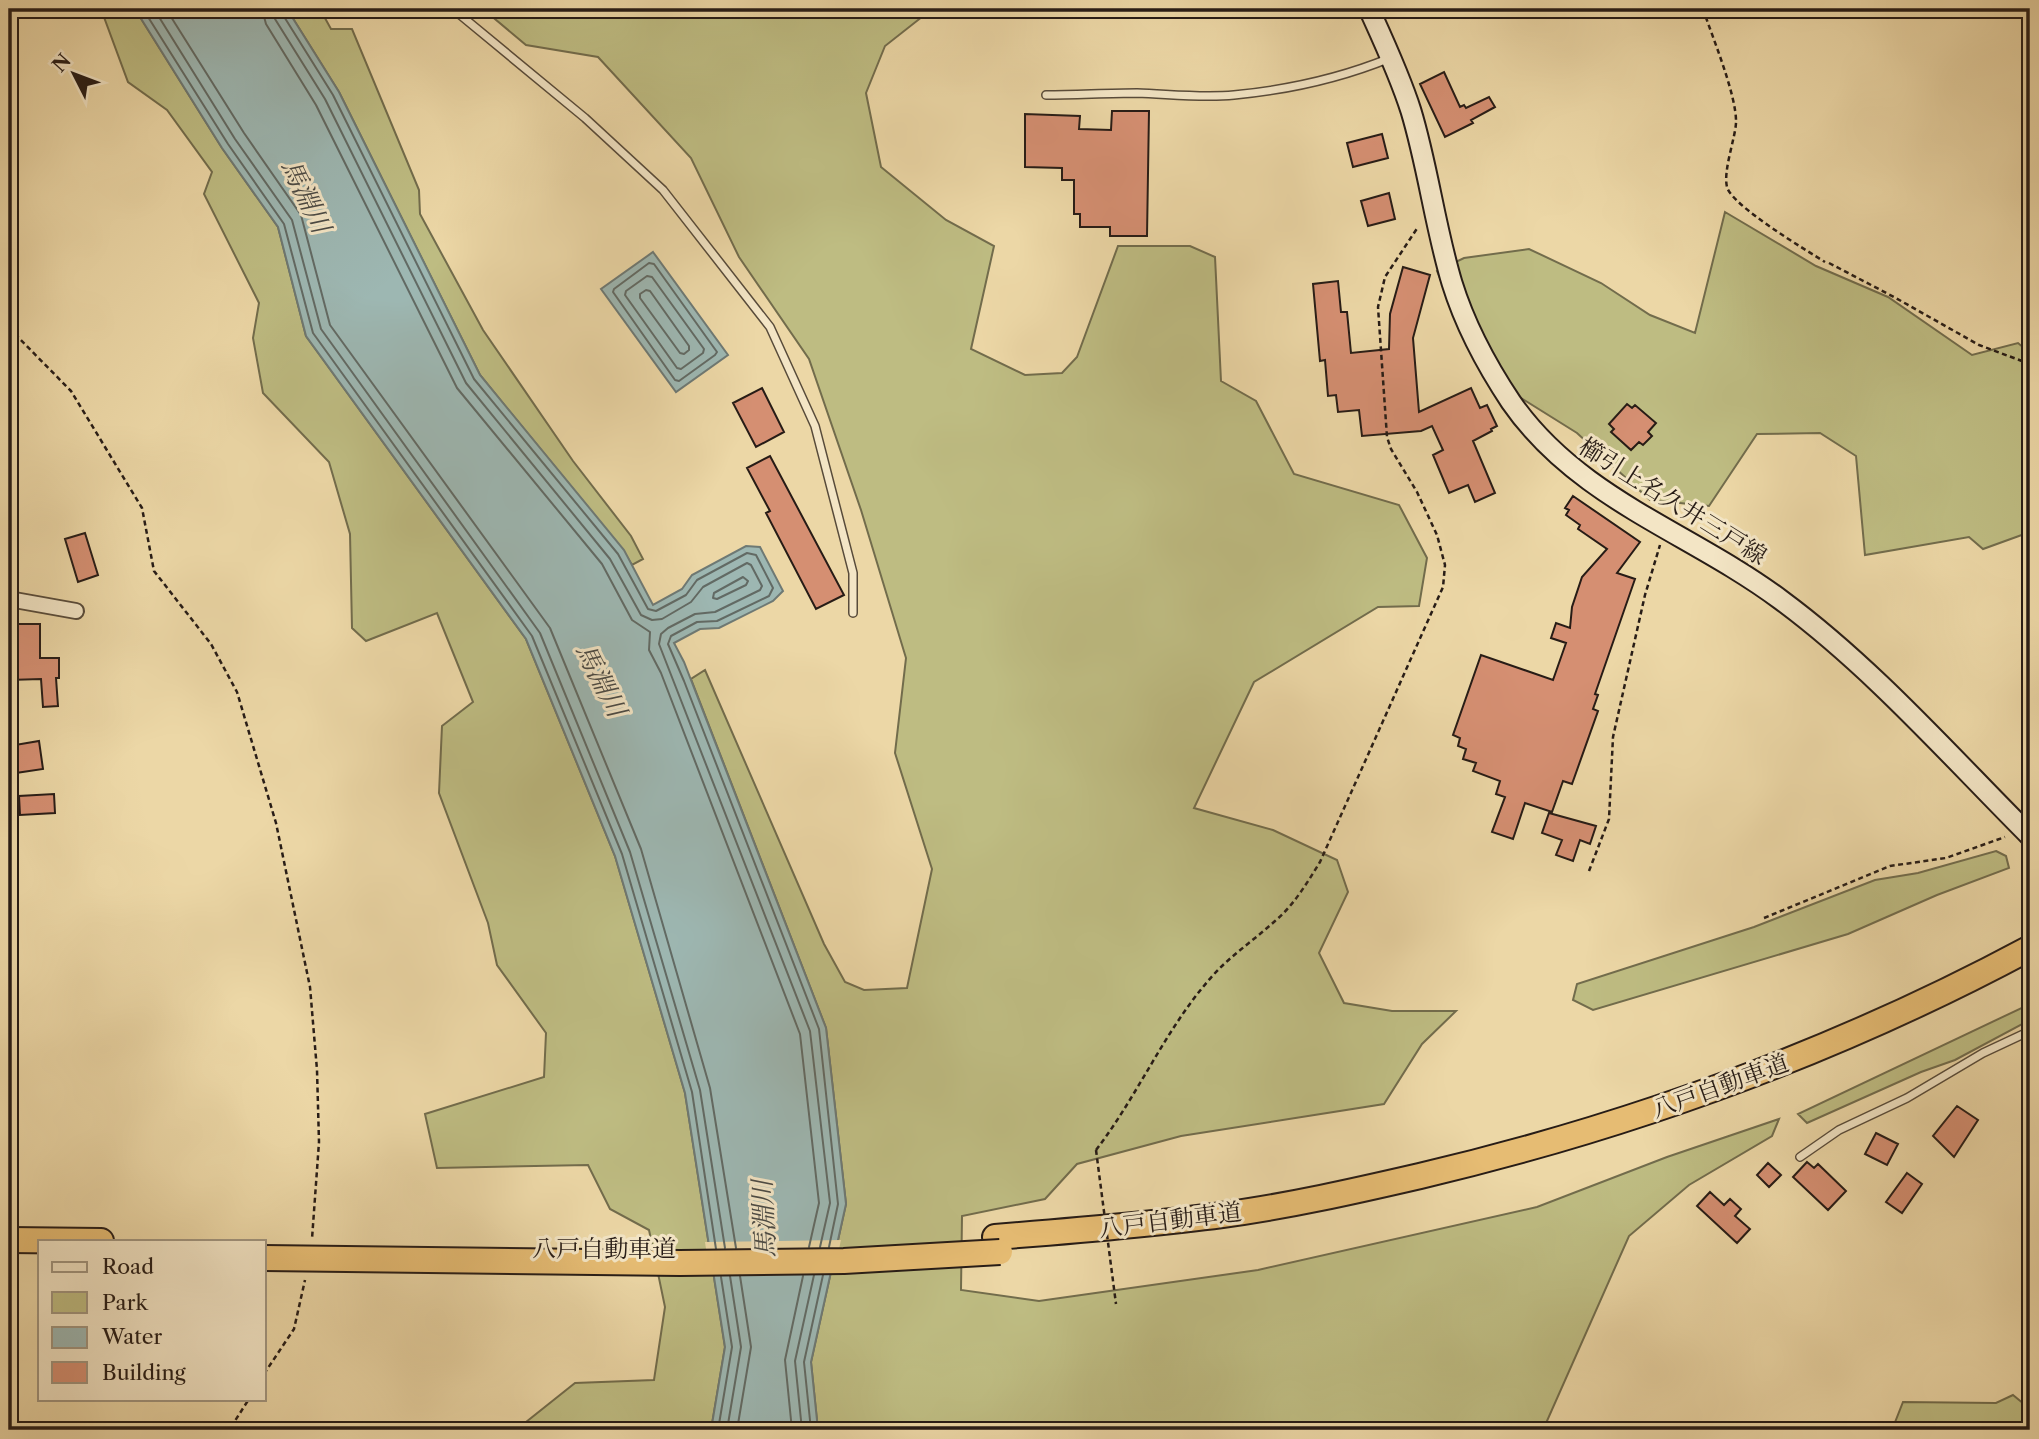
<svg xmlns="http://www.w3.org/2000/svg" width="2039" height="1439" viewBox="0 0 2039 1439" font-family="'Libre Caslon Text','Noto Serif JP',serif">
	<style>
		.green { fill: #bebc82; stroke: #726c4c; stroke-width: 2 }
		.water { fill: #9db7b2; stroke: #6e7974; stroke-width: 2 }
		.pier { fill: #ecd7a6 }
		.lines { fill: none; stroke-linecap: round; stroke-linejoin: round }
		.shore { stroke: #626a64; stroke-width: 2 }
		.building { fill: #d58f72; stroke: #271c16; stroke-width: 2 }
		.lane-casing { stroke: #584b3a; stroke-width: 10 }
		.street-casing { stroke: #584b3a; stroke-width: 18 }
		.secondary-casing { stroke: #271c16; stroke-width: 23 }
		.highway-casing { stroke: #271c16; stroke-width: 28 }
		.path { stroke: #271c16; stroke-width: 2.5; stroke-dasharray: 5 3.5; stroke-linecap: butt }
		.lane { stroke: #f3e5c5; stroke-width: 7 }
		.street { stroke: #f3e5c5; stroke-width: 14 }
		.secondary { stroke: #f3e5c5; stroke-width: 19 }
		.highway { stroke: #e6bc73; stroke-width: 24 }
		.highway-bridge-casing { stroke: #271c16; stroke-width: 28; stroke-linecap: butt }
		.path-bridge { stroke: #271c16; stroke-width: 2.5; stroke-dasharray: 5 3.5; stroke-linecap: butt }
		.highway-bridge { stroke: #e6bc73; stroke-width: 24 }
		.labels { text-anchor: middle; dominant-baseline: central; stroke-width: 6; stroke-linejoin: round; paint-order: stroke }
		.street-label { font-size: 24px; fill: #271c16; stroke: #f3e5c5 }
		.water-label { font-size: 26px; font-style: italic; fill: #4a4a45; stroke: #f3e5c5 }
	</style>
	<rect width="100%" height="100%" fill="#ecd7a6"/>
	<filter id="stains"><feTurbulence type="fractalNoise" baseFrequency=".00286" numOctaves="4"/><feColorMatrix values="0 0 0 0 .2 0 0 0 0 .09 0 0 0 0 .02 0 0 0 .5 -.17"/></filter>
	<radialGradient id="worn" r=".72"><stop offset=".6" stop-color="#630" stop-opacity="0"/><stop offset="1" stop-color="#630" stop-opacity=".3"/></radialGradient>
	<path class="green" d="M101,9h34l87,139 56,79 28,109 220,303 89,217 70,237 40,254 -14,83h-195l59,-47 79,-3 11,-73 -16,-77 -39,-21 -22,-44 -151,3 -12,-54 119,-37 2,-44 -49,-68 -9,-42 -49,-130 3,-67 31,-24 -36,-89 -71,28 -14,-13 -2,-94 -21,-72 -66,-69 -10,-55 6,-35 -55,-109 8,-22 -45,-62 -39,-28z
		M287,9h33l11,20h21l67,161 1,24 63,116 90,131 58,75 12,23 -11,6 -9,-15 -143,-175 -141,-283z
		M483,9h449l-47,37 -19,47 15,74 65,53 48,26 -23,103 54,26 37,-2 15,-16 41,-111h72l25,11 6,124 35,20 38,73 105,31 28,53 -8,48 -41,1 -124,75 -60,126 79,22 64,30 11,32 -29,61 25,50 48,8h64l-34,33 -38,60 -203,32 -104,28 -32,35 -83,17 -1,74 78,11 219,-31 279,-63 130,-50 112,-38 -7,17 -83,49 -60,51 -86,194h-725l-7,-68 35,-158 -20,-176 -135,-349 14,-9 119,274 21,38 19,8 43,-2 25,-119 -37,-116 11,-95 -45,-148 -52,-151 -70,-102 -48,-99 -93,-101 -72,-12z
		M1725,212l91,54 72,31 84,58 46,-12 12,10v179l-47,17 -14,-12 -104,18 -9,-99 -36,-23 -63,1 -48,72 -59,-6 -73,-67 -64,-40 -52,-63 -24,-59 27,-13 65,-9 72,34 49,32 45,18z
		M1996,851l10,5 3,12 -72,27 -89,39 -255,76 -20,-10 4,-16 177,-57 121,-47 43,-7z
		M2030,1004v16l-75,40 -34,12 -114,51 -9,-9z
		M2013,1395l17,14v21h-138l11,-28 93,1z"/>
	<path class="water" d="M135,9h152l52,83 141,283 144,175 29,55 29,-16 10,-14 54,-29 14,1 23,44 -10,10 -54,27 -19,1 -26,14 10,19 142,366 20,176 -35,158 7,68h-107l14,-83 -40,-254 -70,-237 -89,-217 -220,-303 -28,-109 -56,-79z
		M653,252l75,103 -52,37 -75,-103z"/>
	<path class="pier" d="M841,1240l-6,27 -126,2 -4,-27z"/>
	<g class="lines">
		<path class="shore" d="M143,9l85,135 56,80 29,109 219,303 90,218 70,238 24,157
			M154,9l81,130 57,81 29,109 219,304 90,219 70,238 25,158
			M166,9l78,124 57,82 29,110 220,303 91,221 69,239 26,160
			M262,9l4,15 50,81 141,283 145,176 30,56 18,12 -1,18 12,23 139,361 19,169 -10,44
			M273,9l2,10 50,80 141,284 144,176 31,56 11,5 10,-1 29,-17 12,-15 44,-24 4,2 11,21 -2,4 -45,22 -20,2 -27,14 -7,6 -2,10 151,387 20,172 -10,44
			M282,9l1,6 50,80 141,284 144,175 30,55 8,2 30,-16 11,-15 50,-27 9,2 17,33 -4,8 -52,25 -20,1 -26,14 -3,8 16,37 135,348 19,175 -9,43
			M649,263l5,1 63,88 -2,3 -36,26 -4,-1 -62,-88 1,-3z
			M647,276l5,1 52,72 -1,4 -22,16 -4,-1 -52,-73 1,-4z
			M646,290l4,1 39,55v4l-5,4 -4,-1 -40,-55v-4z
			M743,577l5,4 -2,4 -29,14 -4,-1 1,-5z
			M718,1430l14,-83 -11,-70
			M727,1430l14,-83 -11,-71
			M737,1430l14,-83 -11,-71
			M792,1430l-7,-70 18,-84
			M802,1430l-7,-69 19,-86
			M811,1430l-7,-68 19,-87"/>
	</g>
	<path class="building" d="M1444,72l16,35 4,-2 2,3 23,-11 6,10 -24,13 2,3 -28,14 -25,-53z
		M1112,111h37l-2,125h-37v-9h-30v-13h-6v-34h-12v-12l-37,-1v-53l55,2 -1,13 32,1z
		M1382,134l6,24 -35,9 -6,-24z
		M1389,193l6,26 -27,7 -7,-25z
		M1403,267l27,8 -17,63 6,74 52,-24 9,20 7,-3 10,21 -6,3 1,2 -19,10 22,52 -20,9 -7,-17 -19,8 -16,-38 10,-5 -11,-24 -11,5 -59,5 -3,-26 -21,2 -2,-17 -8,1 -3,-36 -5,1 -7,-77 25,-3 3,31h6l4,41 38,-4 1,-35z
		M762,388l22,44 -28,15 -23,-44z
		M1627,404l5,4 3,-3 21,18 -8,9 4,4 -9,9 -4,-3 -8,8 -20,-18 3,-3 -5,-5z
		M770,456l74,139 -28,14 -50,-96 4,-2 -23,-43z
		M1573,496l67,46 -23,31 18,6 -40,115 3,1 -5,14 5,2 -26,73 -9,-3 -11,31 -27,-9 -12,36 -21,-7 13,-35 -9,-3 4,-13 -27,-10 3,-8 -13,-4 3,-10 -8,-3 2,-8 -7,-3 28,-80 72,25 13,-37 -15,-5 5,-15 14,5 2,-21 10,-30 25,-28 -29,-20 2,-4 -14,-10 3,-5 -4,-2z
		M85,533l13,42 -20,7 -13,-43z
		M15,624h25v34h19v20h-3l2,28 -15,1 -2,-28 -32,1v-48l6,-1z
		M39,741l4,28 -34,5v-28z
		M54,794l1,19 -35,2 -1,-19z
		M1549,813l47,13 -6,18 -10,-4 -7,21 -17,-6 6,-15 -20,-7z
		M1957,1106l21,14 -24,37 -21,-21z
		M1876,1133l22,11 -11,21 -22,-11z
		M1807,1162l7,6 4,-4 28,27 -18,19 -35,-33z
		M1768,1163l13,12 -12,12 -12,-12z
		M1907,1173l15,11 -20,29 -16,-11z
		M1710,1192l14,13 6,-6 11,10 -6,7 15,13 -13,14 -40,-37z"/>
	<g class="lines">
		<g class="lane-casing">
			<path id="lane" d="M453,9l132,109 78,72 107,137 45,99 38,147v40
				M1046,95c30,0 61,-2 91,-2 32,1 64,5 97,2 52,-5 107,-17 156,-37
				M1800,1157l39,-27 68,-32 76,-45 47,-22"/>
		</g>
		<g class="street-casing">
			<path id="street" d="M9,599l67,12"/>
		</g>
		<g class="secondary-casing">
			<path id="secondary" d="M1369,9c15,33 31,67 42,102 17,56 24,116 41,172 13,42 35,83 59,119 67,97 179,130 270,198 92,68 169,156 249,236"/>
		</g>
		<g class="highway-casing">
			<path id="highway" d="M995,1237c76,-6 152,-12 227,-22 67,-9 133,-24 198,-39 212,-50 418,-125 610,-228
				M9,1240l92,1"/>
		</g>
		<path class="path" d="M1703,9c9,27 34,87 33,114 -1,16 -13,48 -9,64 5,19 79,63 98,75
			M1829,263l65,34 85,48 51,19
			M9,328l62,63 71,117 12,63 57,73 26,48 39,131 34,164 7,83 2,72 -7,97
			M1589,871l20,-52 4,-82 32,-142 15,-50
			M1764,918l126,-52 56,-8 59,-21
			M1096,1150c41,-53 68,-118 112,-169 20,-24 44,-39 67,-60 19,-16 32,-38 45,-59l123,-275 2,-22 -8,-30 -20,-43 -26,-43 -4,-12 -9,-130 7,-30 33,-50
			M264,1374l30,-45 11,-49
			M231,1427l18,-28"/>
		<use href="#lane" class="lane"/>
		<use href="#street" class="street"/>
		<use href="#secondary" class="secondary"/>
		<use href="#highway" class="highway"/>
		<g class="highway-bridge-casing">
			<path id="highway-bridge" d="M264,1258l416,5 164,-2 156,-9"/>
		</g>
		<path class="path-bridge" d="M1096,1150l20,154"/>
		<use href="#highway-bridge" class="highway-bridge"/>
	</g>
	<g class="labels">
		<g class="street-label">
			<text transform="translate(1673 501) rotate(32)">櫛引上名久井三戸線</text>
			<text transform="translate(1720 1086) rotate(-20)">八戸自動車道</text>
			<text transform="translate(1170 1220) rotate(-7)">八戸自動車道</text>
			<text x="604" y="1248">八戸自動車道</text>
		</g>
		<g class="water-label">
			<text transform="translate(306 196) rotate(64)">馬淵川</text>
			<text transform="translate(601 680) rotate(63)">馬淵川</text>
			<text transform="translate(764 1219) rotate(-93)">馬淵川</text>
		</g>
	</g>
	<rect width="2039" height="1439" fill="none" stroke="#ecd7a6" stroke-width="35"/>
	<rect x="10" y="10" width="2018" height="1418" fill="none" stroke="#271c16" stroke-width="3.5"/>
	<rect x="18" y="18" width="2004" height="1404" fill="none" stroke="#271c16" stroke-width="2"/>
	<rect x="38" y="1240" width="228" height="161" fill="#f3e5c5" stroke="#a1957f" stroke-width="2"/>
	<rect x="52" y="1262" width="35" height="10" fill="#f3e5c5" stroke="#a1957f" stroke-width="2"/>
	<text x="102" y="1274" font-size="21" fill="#271c16">Road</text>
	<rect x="52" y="1292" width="35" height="21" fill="#bebc82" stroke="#a1957f" stroke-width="2"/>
	<text x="102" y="1310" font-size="21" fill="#271c16">Park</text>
	<rect x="52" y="1327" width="35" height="21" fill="#9db7b2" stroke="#a1957f" stroke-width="2"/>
	<text x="102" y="1344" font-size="21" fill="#271c16">Water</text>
	<rect x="52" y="1362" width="35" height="21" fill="#d58f72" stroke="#a1957f" stroke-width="2"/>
	<text x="102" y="1380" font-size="21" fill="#271c16">Building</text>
	<g transform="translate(74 74) rotate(312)" stroke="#f3e5c5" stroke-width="5" paint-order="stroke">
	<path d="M0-5L12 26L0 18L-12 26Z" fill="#271c16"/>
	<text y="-10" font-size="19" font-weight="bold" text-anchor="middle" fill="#271c16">N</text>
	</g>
	<rect width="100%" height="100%" filter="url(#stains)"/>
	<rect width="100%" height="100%" fill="url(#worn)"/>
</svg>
